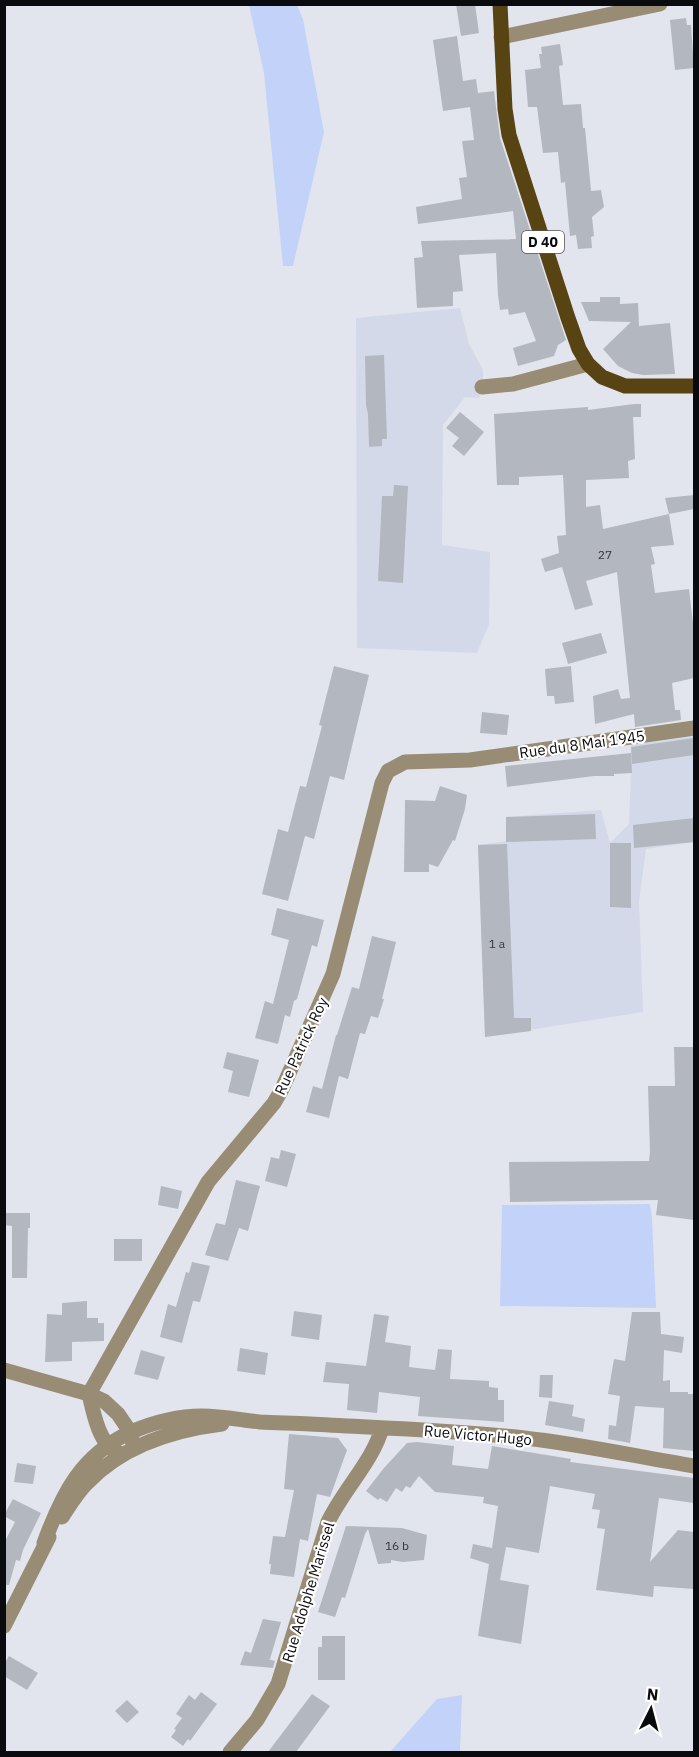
<svg xmlns="http://www.w3.org/2000/svg" width="699" height="1757" viewBox="0 0 699 1757" font-family="'IBM Plex Sans',sans-serif">
	<style>
		.built { fill: #d3d9e8 }
		.green { fill: #c2d2f9 }
		.building { fill: #b3b7bf }
		.lines { fill: none; stroke-linecap: round; stroke-linejoin: round }
		.minor { stroke: #988c74; stroke-width: 15 }
		.major { stroke: #584312; stroke-width: 15 }
		.labels { text-anchor: middle; dominant-baseline: central; stroke-width: 4.5; stroke-linejoin: round; paint-order: stroke }
		.number-label { font-size: 12px; fill: #34363a }
		.shield { fill: #fff; stroke: #545456; stroke-width: 1.5 }
		.shield-label { font-size: 14px; font-weight: bold; fill: #0a0b0e }
		.street-label { font-size: 15px; fill: #0a0b0e; stroke: #fff }
	</style>
	<rect width="100%" height="100%" fill="#e2e5ee"/>
	<path class="built" d="M460,308l9,36 14,26v13l-4,15 -14,-1 -22,28 -1,120 48,7 -1,72 -12,29 -120,-5 -1,-330z
		M694,734v108l-48,7 -7,52 4,111 -158,25 -7,-192 28,-4v-24l95,-7 9,33 19,-19 2,-51v-31z"/>
	<path class="green" d="M249,5h48l6,14 21,113 -31,134h-10l-19,-193z
		M650,1204l2,14 4,90 -156,-2 2,-101z
		M462,1695l-2,57h-70l47,-53z"/>
	<path class="building" d="M456,4h19l4,29 -18,3z
		M686,18l1,7h4l3,43 -19,2 -5,-50z
		M457,36l6,45 13,-2 2,14 16,-2 6,47 66,202 -8,5 -4,11 -36,10 -5,-18 23,-7 -11,-29 -16,3 -1,-6 -8,1 -2,-15 -2,-42 -37,2 4,36 -10,1v14l-36,2 -3,-50 9,-1 -2,-16 95,-2 -3,-28 -95,13 -2,-17 46,-8 -3,-21 8,-1 -5,-36 12,-1 -4,-33 -27,4 -10,-71z
		M560,44l3,21 -4,1 4,39 18,-1 2,24h2l6,63 10,-1 3,17 -12,10 2,19 -3,1 1,11 -14,1 -2,-14 -6,1 -5,-54 -4,1 -3,-31 -15,1 -6,-46h-9l-3,-37 16,-2 -2,-14h3l-1,-7z
		M600,297h20v7l18,-1 1,23 31,-3 5,51 -32,1 -11,-2 -14,-7 -15,-17 28,-27 -42,-1 -8,-19h19z
		M384,355l3,84h-5v7l-13,1 -1,-33 -2,-9 -1,-49z
		M634,404h7v13h-8l2,42 -7,2 1,17 -43,2v27l14,-2 3,24 66,-15 -4,-16 29,-3v14l-25,5 5,31 -23,2 4,17 -4,1 4,28 34,-4 5,43v46l-22,5 3,27h5l1,10 -46,7 -1,-13 -39,10 -2,-28 25,-7 3,10 9,-1 -13,-126 -31,9 7,24 -18,5 -13,-43 -17,5 -4,-13 18,-6 -2,-17 9,-1 -3,-60 -44,2v8h-22l-3,-71 94,-7v3z
		M460,412l24,20 -20,24 -12,-10 7,-8 -13,-10z
		M394,485l14,1 -5,97 -25,-2 4,-85h11z
		M601,633l6,20 -39,11 -6,-21z
		M334,666l35,9 -25,105 -14,-4 -16,63 -9,-3 -17,65 -26,-7 16,-65 10,3 12,-46 6,1 16,-61 -3,-1z
		M571,666l3,36 -19,2 -1,-8h-7l-2,-27z
		M482,712l27,3 -2,20 -27,-2z
		M694,738v17l-62,9 -1,-17z
		M631,753l1,20 -18,1v2h-20l-87,11 -2,-21z
		M440,786l27,9 -2,14 -10,32 -2,-1 -15,27 -9,-3v8h-25l1,-72 30,1z
		M595,814l1,25 -90,3v-25z
		M694,818v24l-60,6 -1,-23z
		M610,843h21v65l-21,-1z
		M507,844l7,174h17v13l-46,6 -7,-192z
		M277,908l47,12 -7,27 -5,-2 -15,54 -3,2 -4,16 -5,-2 -7,29 -23,-6 10,-37 8,3 16,-64 -18,-5z
		M372,936l24,6 -14,57h2l-6,19 -7,-2 -6,18 -5,-1 -12,46 -9,-3 -10,42 -23,-6 7,-26 9,3 14,-54h1l15,-48 7,2z
		M674,1047h20v173l-38,-5 2,-15 -148,2 -1,-40 140,-1 1,-9 -2,-66h27z
		M227,1052l32,8 -10,37 -21,-5 5,-21 -10,-3z
		M281,1150l15,4 -9,33 -22,-6 6,-24 8,2z
		M236,1180l24,6 -12,45 -9,-3 -11,33 -23,-6 11,-32 9,2z
		M161,1186l21,5 -4,18 -20,-4z
		M4,1213h26v15h-2l-1,50h-15v-52l-8,-1z
		M114,1239h28v22h-28z
		M192,1262l18,4 -10,36 -7,-1 -11,42 -22,-6 8,-33 8,3 10,-35 3,1z
		M87,1301v17h11v5h6v18l-32,1v19l-27,1 2,-48 15,1v-12z
		M294,1311l28,4 -3,25 -28,-4z
		M632,1312h28l1,22 23,3 -2,16 -18,-3 -1,31 7,-1v12h18v2h6v57l-31,-3 1,-40 -29,-2 -5,37 -22,-4 1,-14 7,1 4,-30 -12,-2 6,-35 11,2z
		M374,1314l15,2 -4,26 26,4 -2,21 26,3 3,-21 14,1 -2,29 39,2v6l9,1v12h6v22l-86,-6 2,-19 -41,-5 -2,21 -30,-3 2,-26 -26,-2 3,-20 40,4z
		M240,1348l28,5 -3,22 -28,-4z
		M141,1350l24,7 -7,23 -24,-6z
		M540,1375h13l-1,23 -13,-1z
		M549,1401l25,4 -2,11 13,3 -2,13 -38,-7z
		M289,1434l49,4 9,12 -17,47 -13,-3 -9,47 -8,-2 -6,38 -24,-3 1,-10h-2l4,-28 12,1 9,-47 -10,-1z
		M417,1442l37,4 -2,19 36,4 4,-23 79,13 -1,3 124,16v25l-35,-5 -9,64 28,-32 16,2v57l-40,-3 -1,11 -57,-7 9,-61 -8,-1 3,-18 -8,-1 3,-15 -45,-8 -11,67 -33,-6 -6,33 29,5 -8,59 -43,-8 11,-72 -19,-6 3,-14 19,4 6,-42 -15,-3 1,-6 -49,-5 -16,-16 -9,12 -4,-2 -4,6 -6,-4 -9,14 -7,-4 -2,2 -12,-9 18,-23 23,-25z
		M17,1463l19,3 -3,18 -19,-2z
		M13,1499l28,14 -18,37 -3,11 -4,-1 -7,25h-5v-42l11,-21 -11,-6v-1z
		M346,1526l56,2 25,7 -3,25 -21,2 -12,-2v3l-13,1 -10,-35 -3,5 -20,64 -3,-1 -7,20 -17,-5z
		M263,1619l18,3 -11,37h-2l7,2 -2,7 -33,-3 5,-14 6,2z
		M322,1636h23v44h-27v-33h4z
		M9,1656l29,17 -11,17 -23,-14v-12z
		M201,1692l16,12 -27,37 -2,-2 -5,7 -12,-9 5,-7 -2,-1 8,-11 -6,-4 13,-19 6,5z
		M312,1694l18,12 -34,46h-28z
		M127,1700l12,12 -12,11 -12,-12z"/>
	<g class="lines">
		<path class="minor" d="M501,37l159,-33
			M482,387l31,-3 75,-20
			M4,1370l85,24 15,7 14,13 13,19 1,8
			M89,1394l119,-212 66,-79 8,-14 51,-115 49,-191 6,-12 17,-9 65,-2 224,-32
			M89,1394c4,17 10,50 27,57
			M62,1517c8,-12 15,-24 25,-34 35,-37 86,-53 135,-59
			M44,1543c18,-49 37,-88 87,-111 21,-9 47,-16 71,-16 19,0 39,4 58,6 17,1 34,1 50,2 72,4 143,6 214,14 57,6 114,19 170,28
			M4,1626l45,-89
			M230,1752l27,-32 21,-36 50,-162c15,-32 45,-61 54,-94"/>
		<path class="major" d="M500,4l5,105 4,26 59,183 11,31 9,15 14,13 23,9h69"/>
	</g>
	<g class="labels">
		<g class="number-label">
			<text x="605" y="554">27</text>
			<text x="497" y="943">1 a</text>
			<text x="397" y="1545">16 b</text>
		</g>
		<rect class="shield" x="522" y="231" width="42" height="22" rx="4.5"/>
		<g class="shield-label">
			<text x="543" y="242">D 40</text>
		</g>
		<g class="street-label">
			<text transform="translate(582 744) rotate(-8)">Rue du 8 Mai 1945</text>
			<text transform="translate(301 1046) rotate(-65)">Rue Patrick Roy</text>
			<text transform="translate(478 1435) rotate(5)">Rue Victor Hugo</text>
			<text transform="translate(308 1592) rotate(-73)">Rue Adolphe Marissel</text>
		</g>
	</g>
	<rect width="699" height="1757" fill="none" stroke="#0a0b0e" stroke-width="12"/>
	<g transform="translate(651 1709) rotate(6)" stroke="#ffffff" stroke-width="4.5" paint-order="stroke">
	<path d="M0-4.5L10 22L0 15L-10 22Z" fill="#0a0b0e"/>
	<text y="-9" font-size="16" font-weight="bold" text-anchor="middle" fill="#0a0b0e">N</text>
	</g>
</svg>
